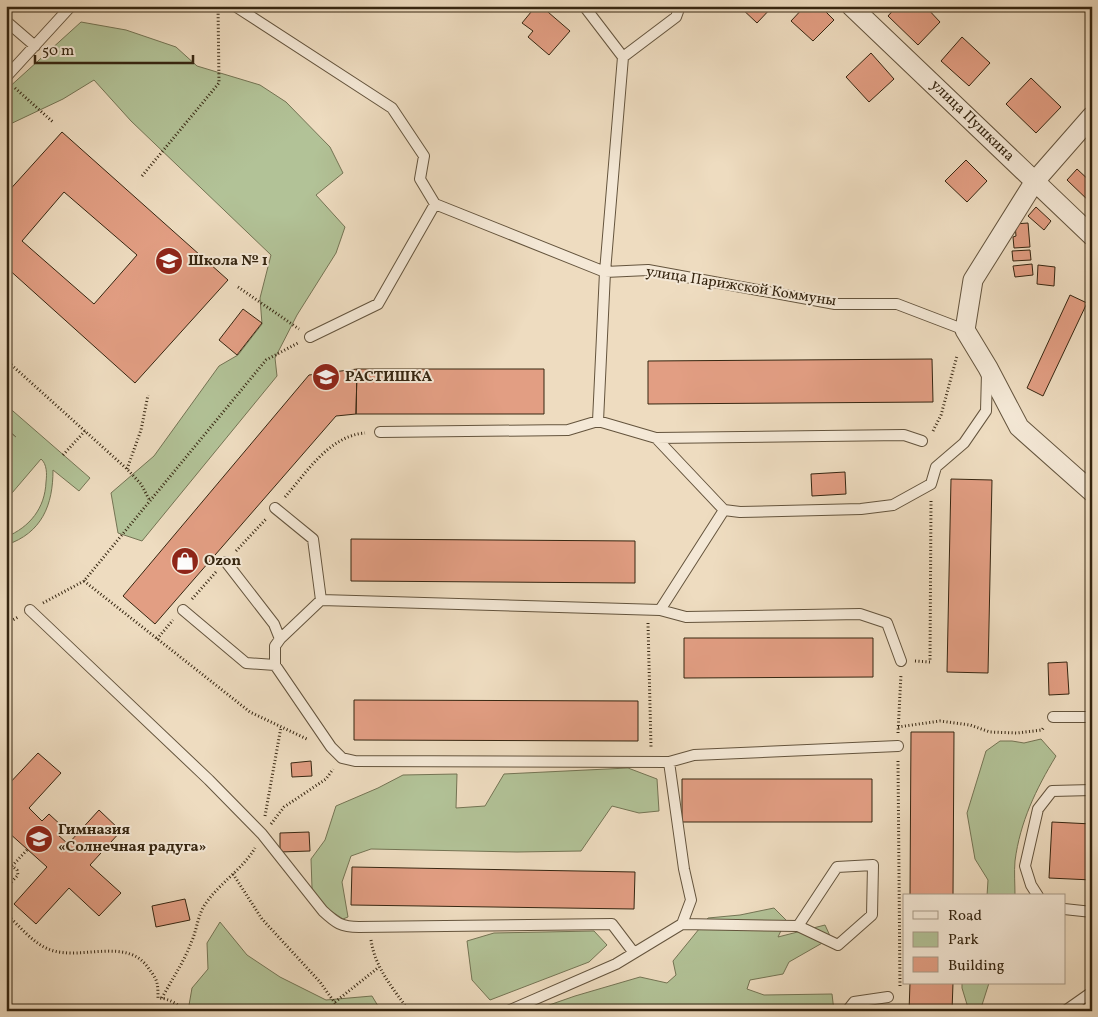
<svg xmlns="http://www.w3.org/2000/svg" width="1098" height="1017" viewBox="0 0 1098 1017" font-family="Vollkorn,serif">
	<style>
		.green { fill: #b2c297; stroke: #747454 }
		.building { fill: #e29e83; stroke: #362611; fill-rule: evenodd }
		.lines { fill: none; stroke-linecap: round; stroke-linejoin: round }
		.service-casing { stroke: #64543d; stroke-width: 12 }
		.minor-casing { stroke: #64543d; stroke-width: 21 }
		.path { stroke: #362611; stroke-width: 3; stroke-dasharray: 1 2.5; stroke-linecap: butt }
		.service { stroke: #f4e8d6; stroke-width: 10 }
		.minor { stroke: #f4e8d6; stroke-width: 19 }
		.labels { text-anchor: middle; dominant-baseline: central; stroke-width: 4; stroke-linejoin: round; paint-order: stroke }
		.street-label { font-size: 15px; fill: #362611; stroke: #f4e8d6 }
		.poi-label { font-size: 15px; font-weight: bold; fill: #362611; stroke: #f4e8d6; text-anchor: start }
	</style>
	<rect width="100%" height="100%" fill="#eedcc0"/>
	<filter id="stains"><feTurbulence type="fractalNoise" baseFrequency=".004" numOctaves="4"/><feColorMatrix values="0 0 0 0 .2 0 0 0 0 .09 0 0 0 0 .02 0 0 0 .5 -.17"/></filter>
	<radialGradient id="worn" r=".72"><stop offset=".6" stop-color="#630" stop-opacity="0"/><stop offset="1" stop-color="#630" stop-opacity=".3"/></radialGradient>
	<path class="green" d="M81,22l45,8 50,17 21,19 63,19 26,17 44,45 13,26 -27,22 29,32 -9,26 -39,62 -22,43 2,18 -135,165 -24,-8 -7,-40 43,-37 65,-90 19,-11 24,-31 -2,-26 11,-43 -140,-134 -37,-41 -31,19 -57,27v-36z
		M6,405l84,73 -11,13 -26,-21c0,35 -11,63 -47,75v-8c24,-10 39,-29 40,-55 1,-8 1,-18 -5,-23l-35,41v-71l10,8 -10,-9z
		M1041,739l15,17c-20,33 -36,66 -41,105 -1,11 0,23 0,35h-28l1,-16 -13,-21 -8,-46 19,-62 14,-10h12l12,2z
		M628,768l29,11 2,32 -20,2 -27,-7 -31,45 -64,1 -146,-3 -20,7 -9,26 6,35 -5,2 -27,-18 -4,-13 -1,-29 14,-19 11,-34 42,-18 25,-13 54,-1 -1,34 29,-2 19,-32z
		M774,908l12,12 -8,17 47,-12 6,13 -42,24 -6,12 -33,6 -3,9 17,6 68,-1 2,17h-302l43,-15 65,-19 27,6 9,-8 -3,-14 35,-43 32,-3z
		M220,922l27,33 33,22 46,23 46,-4 9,15h-193l4,-23 16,-19 -1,-26z
		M594,931l13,14 -18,17 -99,38 -18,-20 -5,-39 27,-8z
		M962,983h27l-8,25 -5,3h-7l-7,-23z"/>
	<path class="building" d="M536,6h5l29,25 -21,24 -21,-18 5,-6 -11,-8z
		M739,6h34l-16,17z
		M805,6h15l14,14 -21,21 -22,-20z
		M897,6h28l15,16 -22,23 -30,-29z
		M962,37l28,26 -21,23 -28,-25z
		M871,53l23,26 -25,23 -23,-25z
		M1031,78l30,29 -25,26 -30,-29z
		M62,132l166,148 -93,103 -129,-116v-73zM64,192l73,63 -43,49 -72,-63z
		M966,160l21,21 -20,21 -22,-21z
		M1077,169l15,14v21l-25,-24z
		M1036,207l15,14 -7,9 -16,-14z
		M1028,223l2,24 -16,1 -1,-11 3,-1 -1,-12z
		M1030,250l1,10 -18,1 -1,-10z
		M1032,264l1,11 -18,2 -2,-11z
		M1038,265l17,2 -1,19 -17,-2z
		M1070,295l17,8 -44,93 -16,-8z
		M243,309l19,14 -25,32 -18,-15z
		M932,359l1,43 -285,2v-43z
		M357,369h187v45h-188z
		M357,369l-1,45 -20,2 -181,208 -32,-28 186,-221z
		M845,472l1,22 -34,2 -1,-22z
		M951,479l41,1 -4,193 -41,-1z
		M351,539l284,2v42l-284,-2z
		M684,638h189v39l-189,1z
		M1067,662l2,32 -20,1 -1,-32z
		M354,700l284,1v40l-284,-1z
		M911,732h43l-1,164h-43z
		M38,753l23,20 -32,35 13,13 7,-7 14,13 -6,7 11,10 31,-34 22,21 -31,34 31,28 -22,23 -30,-28 -33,36 -22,-20 33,-37 -39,-35 -2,2v-47z
		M311,761l1,15 -20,1 -1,-14z
		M682,779h190v43h-190z
		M1052,822l40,2v56l-43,-2z
		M309,832l1,19 -30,1v-19z
		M352,867l283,5 -1,37 -283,-4z
		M185,899l5,21 -34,7 -4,-21z
		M910,983h43l-1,28h-43z"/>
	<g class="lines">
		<g class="service-casing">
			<path id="service" d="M235,6l157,102 32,48 -4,23 15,25 170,68 43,-2 187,34h62l68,26
				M584,6l39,51
				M6,21l29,25
				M6,77l65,-71
				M310,337l68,-33 57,-100
				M598,421l7,-149 18,-215 53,-40 4,-11
				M380,432l188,-2 30,-9 58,17 248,-3 18,6
				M656,438l68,72
				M275,508l38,31 8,61
				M226,562l48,62 6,15
				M30,610l179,170 53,54 61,77c13,12 18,16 36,16l253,-3 22,29
				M183,610l63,53 29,2
				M660,610l26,7 174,-3 27,9 14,38
				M1053,717h39
				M898,746l-204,9 -25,7 -314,-1 -13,-3 -11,-11 -56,-82v-19l5,-7 41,-39 339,10 64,-100 16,2 121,-3 32,-4 38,-21 5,-17 28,-24 22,-32 1,-38
				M1038,896l-7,-11 -6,-19 13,-57 14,-18 40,-1
				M1064,909l28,3
				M682,924l116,2 39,-59 36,-2 -1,50 -34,30 -40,-19
				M508,1011l108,-47 66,-40 9,-24 -7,-31 -15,-107
				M847,1011l7,-9 34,-5
				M1065,1011l27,-19"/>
		</g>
		<g class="minor-casing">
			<path id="minor" d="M851,6l241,230
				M1092,116l-57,65 -62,99 -8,50 23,38 31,59 73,65"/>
		</g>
		<path class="path" d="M15,88l39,35
			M142,176l77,-93 -1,-77
			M238,287l61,42
			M6,360l121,109 14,15 9,17
			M933,431l8,-16 16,-59
			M63,455l22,-24
			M127,469l14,-39 7,-35
			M285,497c22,-25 44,-61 80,-64
			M236,551l30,-32
			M84,581l166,131 57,27
			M192,599l24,-27
			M43,603l41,-22 182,-221 32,-17
			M648,623l3,124
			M6,627l5,-6 7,-4
			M157,639l16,-19
			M915,661l15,1 1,-161
			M898,727l42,-6 30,4 20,7 27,1 25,-3 2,-3
			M898,733l3,-59
			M898,761l2,227
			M1087,810h5
			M265,816l16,-89
			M271,824l13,-17 42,-28 7,-10
			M6,861l11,9 1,5 -12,13
			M12,866l15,-16
			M233,874l29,45 58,63 17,24 1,5
			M6,914c14,12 27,30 45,36 31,11 77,-14 98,19 3,4 7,9 8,14 1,4 1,10 1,15 10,0 20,6 27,13
			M371,940c4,28 22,48 38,71
			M162,998c10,-19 22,-36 29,-55 6,-13 6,-25 13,-37 14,-22 38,-36 51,-58
			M335,1002l44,-35"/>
		<use href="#service" class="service"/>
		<use href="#minor" class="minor"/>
	</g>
	<defs>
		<g id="school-disc" transform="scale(1.4375)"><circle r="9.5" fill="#8f2418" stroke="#f4e8d6"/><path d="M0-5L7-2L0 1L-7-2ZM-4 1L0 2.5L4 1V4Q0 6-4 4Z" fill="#fff"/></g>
		<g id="shop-disc" transform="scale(1.4375)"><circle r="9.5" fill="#8f2418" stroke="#f4e8d6"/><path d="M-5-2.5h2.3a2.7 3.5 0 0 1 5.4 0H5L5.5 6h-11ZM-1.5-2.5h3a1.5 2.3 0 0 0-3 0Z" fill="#fff"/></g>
	</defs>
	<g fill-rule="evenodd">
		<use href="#school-disc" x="169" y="261"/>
		<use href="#school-disc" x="326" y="377"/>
		<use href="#shop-disc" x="185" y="561"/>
		<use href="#school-disc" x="39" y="839"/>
	</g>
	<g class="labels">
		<g class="street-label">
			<text transform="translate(972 121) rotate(44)">улица Пушкина</text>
			<text transform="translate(741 287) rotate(9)">улица Парижской Коммуны</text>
		</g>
		<g class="poi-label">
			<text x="188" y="261">Школа № 1</text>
			<text x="345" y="377">РАСТИШКА</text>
			<text x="204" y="561">Ozon</text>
			<text x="58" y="830">Гимназия<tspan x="58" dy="17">«Солнечная радуга»</tspan></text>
		</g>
	</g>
	<rect width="1098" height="1017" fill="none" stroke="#eedcc0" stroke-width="25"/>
	<rect x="8" y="8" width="1083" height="1002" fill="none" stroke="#362611" stroke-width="2.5"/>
	<rect x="12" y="12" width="1073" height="992" fill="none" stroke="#362611"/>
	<rect x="903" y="894" width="162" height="90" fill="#f4e8d6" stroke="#a89a87"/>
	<rect x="913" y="911" width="25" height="8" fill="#f4e8d6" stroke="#a89a87"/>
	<text x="948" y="920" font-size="15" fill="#362611">Road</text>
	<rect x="913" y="932" width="25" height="15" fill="#b2c297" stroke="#a89a87"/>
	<text x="948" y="944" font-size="15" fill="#362611">Park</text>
	<rect x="913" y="957" width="25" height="15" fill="#e29e83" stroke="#a89a87"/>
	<text x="948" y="970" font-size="15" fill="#362611">Building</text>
	<path d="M35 55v8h158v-8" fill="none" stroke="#362611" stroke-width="2.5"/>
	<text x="42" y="55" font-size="15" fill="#362611" stroke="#f4e8d6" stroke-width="4" paint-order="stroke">50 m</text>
	<rect width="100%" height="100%" filter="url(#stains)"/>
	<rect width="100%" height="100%" fill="url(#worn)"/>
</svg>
